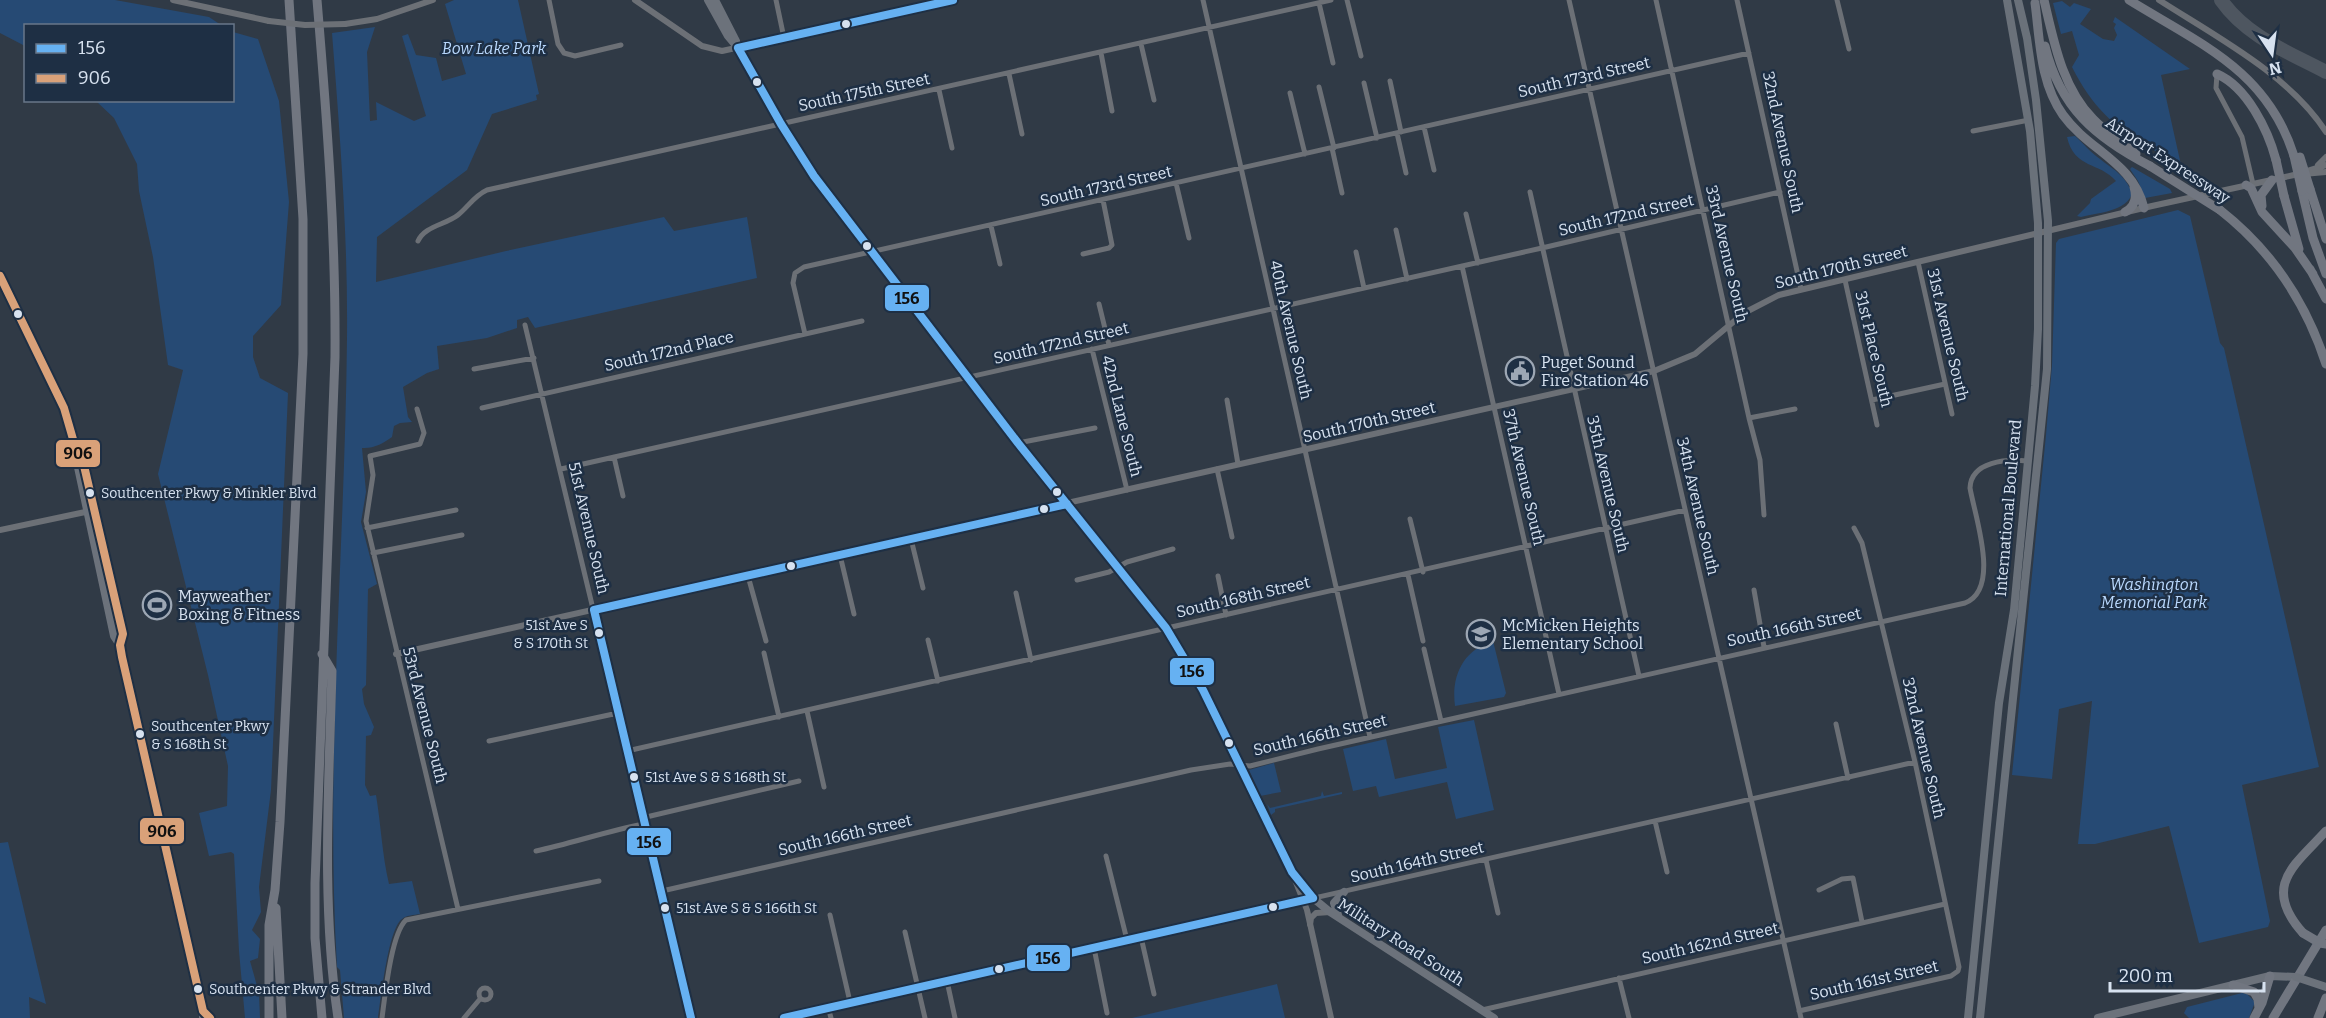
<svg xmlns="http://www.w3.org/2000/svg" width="2326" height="1018" viewBox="0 0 2326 1018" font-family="Bitter,serif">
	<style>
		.green { fill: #264a74 }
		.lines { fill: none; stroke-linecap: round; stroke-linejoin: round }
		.taxiway { stroke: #4e5660; stroke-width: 14 }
		.minor { stroke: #6c7076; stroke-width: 5 }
		.tertiary { stroke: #6c7076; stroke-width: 6 }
		.secondary { stroke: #6c727b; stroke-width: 8 }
		.primary { stroke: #6a717a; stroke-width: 8 }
		.motorway { stroke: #717680; stroke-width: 9 }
		.tertiary-bridge { stroke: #6c7076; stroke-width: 6 }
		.secondary-bridge { stroke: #6c727b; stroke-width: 8 }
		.motorway-bridge { stroke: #717680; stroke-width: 9 }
		.bus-1-casing { stroke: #1e2f44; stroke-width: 12 }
		.bus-2-casing { stroke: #1e2f44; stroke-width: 12 }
		.bus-1 { stroke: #66b1f2; stroke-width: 8 }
		.bus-2 { stroke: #d9a179; stroke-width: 8 }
		.bus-dot { fill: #d7e2f0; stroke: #1e2f44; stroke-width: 2 }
		.labels { text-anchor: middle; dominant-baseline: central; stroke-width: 5; stroke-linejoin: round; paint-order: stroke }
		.bus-label { font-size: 14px; fill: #d7e2f0; stroke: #1e2f44; text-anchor: start }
		.park-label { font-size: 16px; font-style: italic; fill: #b9d8fd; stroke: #1e2f44 }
		.street-label { font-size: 16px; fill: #d7e2f0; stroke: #1e2f44 }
		.poi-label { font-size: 16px; fill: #d7e2f0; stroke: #1e2f44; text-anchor: start }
		.line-badge { stroke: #1e2f44; stroke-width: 2 }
		.pale-badge-label { font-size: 16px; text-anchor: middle; font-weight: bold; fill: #111 }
	</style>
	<rect width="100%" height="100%" fill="#303a46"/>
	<path class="green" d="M0,0h115l94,17 12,8 -195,1 -1,20 -25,-13z
		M454,0h64l21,94 -3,1 1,5 -45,14 -25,56 -90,67 -1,45 130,-31 158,-34 10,14 73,-14 10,61 -222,50 -7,-11 -11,3v8l-30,10 -50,8 2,23 -12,4 -24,14 5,30 4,5 -12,1 -6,3 -2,11c-8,6 -19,12 -30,11l4,44 -5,30 16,62 -9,5 -2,96 -4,4 2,15 10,23 -3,8 -5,1 -1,49 5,11 6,-1c5,30 6,59 13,89l23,-3 8,33c-6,1 -14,1 -18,5 -14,10 -21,80 -24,99h-34l-4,-48 -3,-3c-12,-209 8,-419 10,-629 1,-101 -7,-203 -15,-305l43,-6 -8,25 3,69 7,-1 -1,-18 38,19 12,-5 -24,-80 6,-2 8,21 20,3 6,23 24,-7 -21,-70z
		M2062,1l8,6 4,-4 17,6 -11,15 23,15 11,2 3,-6 -3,-7 2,-4 -3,-2 2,-5 75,52 -29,6 20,90c-10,-4 -19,-10 -29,-16 -38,-22 -60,-42 -80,-82l7,-12 -7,-24 -11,3 -8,-31z
		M233,32l25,7 21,62 10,101 -8,103 -28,31v21l7,21 28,15 -17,397 -12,97 2,25 -9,18 8,9 -2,19 -8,3 9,32 1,25h-15l-6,-67 -5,-97 -3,-2 -22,4 -10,-43 28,-7 1,-40 -20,-91 -50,-201 25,-104 -15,-5 -15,-108 -14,-66 -2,-27 -23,-46 -18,-17 136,-1z
		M2075,136c8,7 16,17 25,23 14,11 25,16 32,34 -4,18 -35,20 -51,24l-4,-1 13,-13 1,-4 25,-18c-16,-19 -42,-12 -49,-44z
		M2132,167l38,22 2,4 -27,5 -7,-17 -8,-12z
		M2178,210l12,6 30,127 4,5 95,419 -77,18 28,136 -2,6 -69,16 -30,-117 -74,18h-17l14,-143 -33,8 -7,70 -40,-4 34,-340 6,-70 4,-122 3,-4z
		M1493,641l13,52 -2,4 -49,9c-4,-30 8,-56 38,-65z
		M1474,720l20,90 -38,9 -9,-37 -68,15 -3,-11 -23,5 -10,-42 43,-10 9,40 52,-11 -9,-41z
		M1274,763l7,29 -21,4 -11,-26z
		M1322,791l2,5 18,-4v2l-67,15v3l-4,3 -4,-11 3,4 51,-12z
		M8,842l38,162 -17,-7 1,21h-30v-175z
		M1277,984l8,34h-153z
		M2242,993l5,1 8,8 -6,16h-60l-5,-5 3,-6z"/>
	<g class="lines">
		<path class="taxiway" d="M2221,0c25,36 67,52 105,72"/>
		<path class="minor" d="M549,0l9,44 6,9 11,3 46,-11
			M776,0l8,38
			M1203,0l167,737
			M1347,0l14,56
			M1569,0l232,1018
			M1656,0l93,418 11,42 4,55
			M1737,0l64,289
			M1837,0l12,49
			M1319,3l14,60
			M1141,44l13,56
			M1101,53l11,58
			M1009,74l13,60
			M2217,74l-1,14 26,49 11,47
			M1390,81l11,51
			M1364,83l13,55
			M1319,87l15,61
			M939,90l13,58
			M1290,93l15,61
			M1424,127l10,43
			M1973,131l56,-11
			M1397,133l9,40
			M1332,148l10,45
			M1176,183l13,55
			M1530,192l109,484
			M1466,214l12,49
			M991,226l9,38
			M1396,230l11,49
			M418,241c7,-15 27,-16 40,-26 10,-8 16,-19 29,-25l844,-190
			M1356,252l8,36
			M1083,254l26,-6 3,-3 -9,-45
			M1918,262l34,152
			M1462,266l97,428
			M1845,280l32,145
			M1099,304l10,41
			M525,325l166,693
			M805,334l-12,-51 2,-10 9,-6 945,-214
			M1092,349l35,141
			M474,369l60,-11
			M1227,400l11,64
			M1872,400l73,-16
			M482,408l380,-87
			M417,409l7,24 -4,11 -50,12 3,19 -7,46 92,388
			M1749,418l46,-9
			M1018,443l77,-15
			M614,457l9,39
			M561,469l981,-221 238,-56
			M1217,469l15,68
			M1410,519l13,53
			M367,528l89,-18
			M911,539l12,49
			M373,553l89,-18
			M840,555l14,59
			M1408,575l15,66
			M748,576l18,65
			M1218,576l8,39
			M1077,580l32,-8 18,-10 46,-13
			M1754,590l10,57
			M1016,593l15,67
			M928,640l10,41
			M1424,649l17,72
			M764,653l15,64
			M807,711l17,76
			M1836,724l12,54
			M489,741l129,-28
			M627,751l1058,-241
			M642,818l157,-37
			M1655,821l12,51
			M536,851c37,-8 71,-20 108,-27
			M1106,856l21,84
			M1486,860l12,53
			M1819,890l23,-11 11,-1 9,44
			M662,891l529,-121 39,-6 20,2 68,-17 647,-146c36,-14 10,-86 5,-115 1,-27 37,-29 57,-27
			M830,915l20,87
			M905,932l20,86
			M1141,937l13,57
			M1094,948l13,65
			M1619,978l10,40
			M947,981l8,37
			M479 994a6 6 0 1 1 12 0a6 6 0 1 1-12 0Z
			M828,1007l3,11
			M1482,1010l463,-106
			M1799,1011l152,-35 7,-5 1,-4 -44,-205 -53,-219 -8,-15
			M382,1018c3,-22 9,-84 24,-98l193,-39
			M464,1018l16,-19
			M784,1018l1131,-256"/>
		<path class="tertiary" d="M173,0l96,21
			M635,0l67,46 20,5 231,-51
			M2159,0c56,36 131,75 167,132
			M345,24l32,-5 56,-19
			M2318,165l8,-8
			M2303,174l23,-2
			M0,530l90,-19
			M396,654l1258,-283 41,-17 49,-41 35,-18 373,-89 142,-31 32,-10
			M1295,880l12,30 24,108
			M1310,925l1,-7 5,-5 14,-1"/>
		<path class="secondary" d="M708,0l20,36 10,12 43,76 33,52 204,267 148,185 37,62 90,184 20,24 17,14 164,106
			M715,0l21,41
			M0,276l64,132 13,45 -1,5 38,178 6,9 83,366v7
			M77,453l5,4 41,177 -3,11
			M1338,915l-4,-12 10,-11
			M2098,1018l172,-42 26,1"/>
		<path class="primary" d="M1968,1018l31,-315 15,-93 21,-224 3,-57v-106l-8,-92 -23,-131
			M1980,1018l67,-649 1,-148 -12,-121 -9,-62 -9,-38"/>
		<path class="motorway" d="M317,0c10,119 19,237 18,357l-20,526v55l7,80
			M2044,0c10,42 18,87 49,119 13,14 29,23 43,35
			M2129,0c71,44 138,70 165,156
			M2035,3c5,38 5,80 28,112 26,36 70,47 81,93
			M2045,46c15,62 51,92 105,120
			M2217,74c30,13 51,56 59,86
			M2246,185l5,3 11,24 33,36 18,26
			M2310,189l16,50
			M2302,191l11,47 13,36
			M2284,196l15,53
			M2262,206l-1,-11 11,-15
			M2220,210c51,40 86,92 106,154
			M2125,212c10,-5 12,-15 9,-25
			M2310,269l16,30
			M322,654l10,17c-3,115 -11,233 6,347
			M276,908l6,110
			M2303,933c-42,-47 -8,-68 23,-102
			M2233,985l21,7 4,7 1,9
			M269,1018v-93l6,-35 5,-68 23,-468v-135l-14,-219
			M2254,1018l8,-15 8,-27
			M2273,1018l53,-88
			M2318,1018l8,-20"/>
		<path class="tertiary-bridge" d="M269,21l36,4 40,-1"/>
		<path class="secondary-bridge" d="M2296,977l30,10"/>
		<path class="motorway-bridge" d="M2294,156l8,35
			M2300,157l10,32
			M2276,160l8,36
			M2150,166l70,44
			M2303,933l17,10 6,1"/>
		<g class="bus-1-casing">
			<path id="bus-1" d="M738,48l43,76 33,52 204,267 148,185 37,62 89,182 21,26
				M738,48l215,-48
				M691,1018l-97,-408 473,-106
				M784,1018l529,-120"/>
		</g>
		<g class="bus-2-casing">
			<path id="bus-2" d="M0,276l64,132 13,45 5,4 41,177 -3,11 2,12 81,354 7,7"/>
		</g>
		<use href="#bus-1" class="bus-1"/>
		<use href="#bus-2" class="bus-2"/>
	</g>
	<defs>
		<g id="civic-ring" transform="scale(1.5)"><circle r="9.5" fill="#1e2f44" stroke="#9da7b4" stroke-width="1.5"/><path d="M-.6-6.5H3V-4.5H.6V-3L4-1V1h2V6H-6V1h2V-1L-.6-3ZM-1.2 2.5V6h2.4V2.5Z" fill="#9da7b4"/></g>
		<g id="stadium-ring" transform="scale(1.5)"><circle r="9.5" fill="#1e2f44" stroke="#9da7b4" stroke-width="1.5"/><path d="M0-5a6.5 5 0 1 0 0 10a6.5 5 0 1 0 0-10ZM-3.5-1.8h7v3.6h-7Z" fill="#9da7b4"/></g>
		<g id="school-ring" transform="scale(1.5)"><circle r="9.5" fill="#1e2f44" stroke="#9da7b4" stroke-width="1.5"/><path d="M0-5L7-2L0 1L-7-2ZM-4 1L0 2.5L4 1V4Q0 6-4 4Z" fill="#9da7b4"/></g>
	</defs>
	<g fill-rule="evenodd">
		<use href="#civic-ring" x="1520" y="371"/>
		<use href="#stadium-ring" x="157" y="605"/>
		<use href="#school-ring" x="1481" y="634"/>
	</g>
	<g class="bus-dot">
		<circle cx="846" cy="24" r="5"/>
		<circle cx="757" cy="82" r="5"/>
		<circle cx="867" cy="246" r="5"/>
		<circle cx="18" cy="314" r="5"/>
		<circle cx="1057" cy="492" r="5"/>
		<circle cx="90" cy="493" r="5"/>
		<circle cx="1044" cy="509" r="5"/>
		<circle cx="791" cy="566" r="5"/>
		<circle cx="599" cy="633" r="5"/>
		<circle cx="140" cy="734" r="5"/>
		<circle cx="1229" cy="743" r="5"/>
		<circle cx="634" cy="777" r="5"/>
		<circle cx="1273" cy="907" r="5"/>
		<circle cx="665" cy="908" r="5"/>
		<circle cx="999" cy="969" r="5"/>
		<circle cx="198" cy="989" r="5"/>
	</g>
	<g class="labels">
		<g class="bus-label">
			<text x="101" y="493">Southcenter Pkwy &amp; Minkler Blvd</text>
			<text x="588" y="625" text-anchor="end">51st Ave S<tspan x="588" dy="18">&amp; S 170th St</tspan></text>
			<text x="151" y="726">Southcenter Pkwy<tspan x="151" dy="18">&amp; S 168th St</tspan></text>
			<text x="645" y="777">51st Ave S &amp; S 168th St</text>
			<text x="676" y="908">51st Ave S &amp; S 166th St</text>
			<text x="209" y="989">Southcenter Pkwy &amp; Strander Blvd</text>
		</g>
		<g class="park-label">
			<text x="494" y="48">Bow Lake Park</text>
			<text x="2154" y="584">Washington<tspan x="2154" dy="18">Memorial Park</tspan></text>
		</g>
		<g class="street-label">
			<text transform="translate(1584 77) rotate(-13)">South 173rd Street</text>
			<text transform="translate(864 92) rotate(-12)">South 175th Street</text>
			<text transform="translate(1783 142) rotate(78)">32nd Avenue South</text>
			<text transform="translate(2168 160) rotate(33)">Airport Expressway</text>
			<text transform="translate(1106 186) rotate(-13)">South 173rd Street</text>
			<text transform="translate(1626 215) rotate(-13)">South 172nd Street</text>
			<text transform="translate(1727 254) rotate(77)">33rd Avenue South</text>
			<text transform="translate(1841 267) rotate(-14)">South 170th Street</text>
			<text transform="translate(1291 330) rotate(77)">40th Avenue South</text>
			<text transform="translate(1948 335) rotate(77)">31st Avenue South</text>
			<text transform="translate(1061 343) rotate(-13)">South 172nd Street</text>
			<text transform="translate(1874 349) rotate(77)">31st Place South</text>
			<text transform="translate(669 351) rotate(-13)">South 172nd Place</text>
			<text transform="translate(1122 416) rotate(76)">42nd Lane South</text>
			<text transform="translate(1369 422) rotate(-13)">South 170th Street</text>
			<text transform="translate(1524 477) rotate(77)">37th Avenue South</text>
			<text transform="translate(1608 484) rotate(77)">35th Avenue South</text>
			<text transform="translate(1698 506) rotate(77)">34th Avenue South</text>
			<text transform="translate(2008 508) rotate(-85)">International Boulevard</text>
			<text transform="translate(589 528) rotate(77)">51st Avenue South</text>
			<text transform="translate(1243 597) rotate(-13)">South 168th Street</text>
			<text transform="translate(1794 627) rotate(-12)">South 166th Street</text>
			<text transform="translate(425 715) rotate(76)">53rd Avenue South</text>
			<text transform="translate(1320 735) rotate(-13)">South 166th Street</text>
			<text transform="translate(1924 748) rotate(77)">32nd Avenue South</text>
			<text transform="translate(845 835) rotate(-13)">South 166th Street</text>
			<text transform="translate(1417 862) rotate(-13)">South 164th Street</text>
			<text transform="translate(1401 942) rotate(33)">Military Road South</text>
			<text transform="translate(1710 943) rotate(-13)">South 162nd Street</text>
			<text transform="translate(1874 980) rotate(-13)">South 161st Street</text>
		</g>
		<g class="poi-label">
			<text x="1541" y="362">Puget Sound<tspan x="1541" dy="18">Fire Station 46</tspan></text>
			<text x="178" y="596">Mayweather<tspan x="178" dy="18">Boxing &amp; Fitness</tspan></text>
			<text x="1502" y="625">McMicken Heights<tspan x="1502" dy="18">Elementary School</tspan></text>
		</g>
	</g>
	<g class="line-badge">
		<rect x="884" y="284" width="46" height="28" rx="6" fill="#66b1f2"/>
		<rect x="55" y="439" width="46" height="29" rx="6" fill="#d9a179"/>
		<rect x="1169" y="657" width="46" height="29" rx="6" fill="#66b1f2"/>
		<rect x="139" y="817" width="46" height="28" rx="6" fill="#d9a179"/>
		<rect x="626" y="827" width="46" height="29" rx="6" fill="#66b1f2"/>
		<rect x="1026" y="944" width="45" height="28" rx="6" fill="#66b1f2"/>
	</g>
	<g class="pale-badge-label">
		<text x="907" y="304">156</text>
		<text x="78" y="459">906</text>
		<text x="1192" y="677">156</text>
		<text x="162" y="837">906</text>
		<text x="649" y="848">156</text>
		<text x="1048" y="964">156</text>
	</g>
	<rect x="24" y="24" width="210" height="78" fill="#1e2f44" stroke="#687789" stroke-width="1.5"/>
	<rect x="36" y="44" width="30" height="9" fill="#66b1f2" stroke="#687789" stroke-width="1.5"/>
	<text x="78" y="54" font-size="18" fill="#d7e2f0">156</text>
	<rect x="36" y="74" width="30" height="9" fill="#d9a179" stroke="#687789" stroke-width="1.5"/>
	<text x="78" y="84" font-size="18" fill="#d7e2f0">906</text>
	<g transform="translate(2272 54) rotate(167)" stroke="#1e2f44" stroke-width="4.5" paint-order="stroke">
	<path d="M0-4.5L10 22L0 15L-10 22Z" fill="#d7e2f0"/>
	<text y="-9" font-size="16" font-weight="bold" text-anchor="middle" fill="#d7e2f0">N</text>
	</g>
	<path d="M2110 982v9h154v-9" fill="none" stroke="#d7e2f0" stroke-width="3"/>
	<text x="2119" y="982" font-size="18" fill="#d7e2f0" stroke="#1e2f44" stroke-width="4.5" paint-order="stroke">200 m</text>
</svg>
